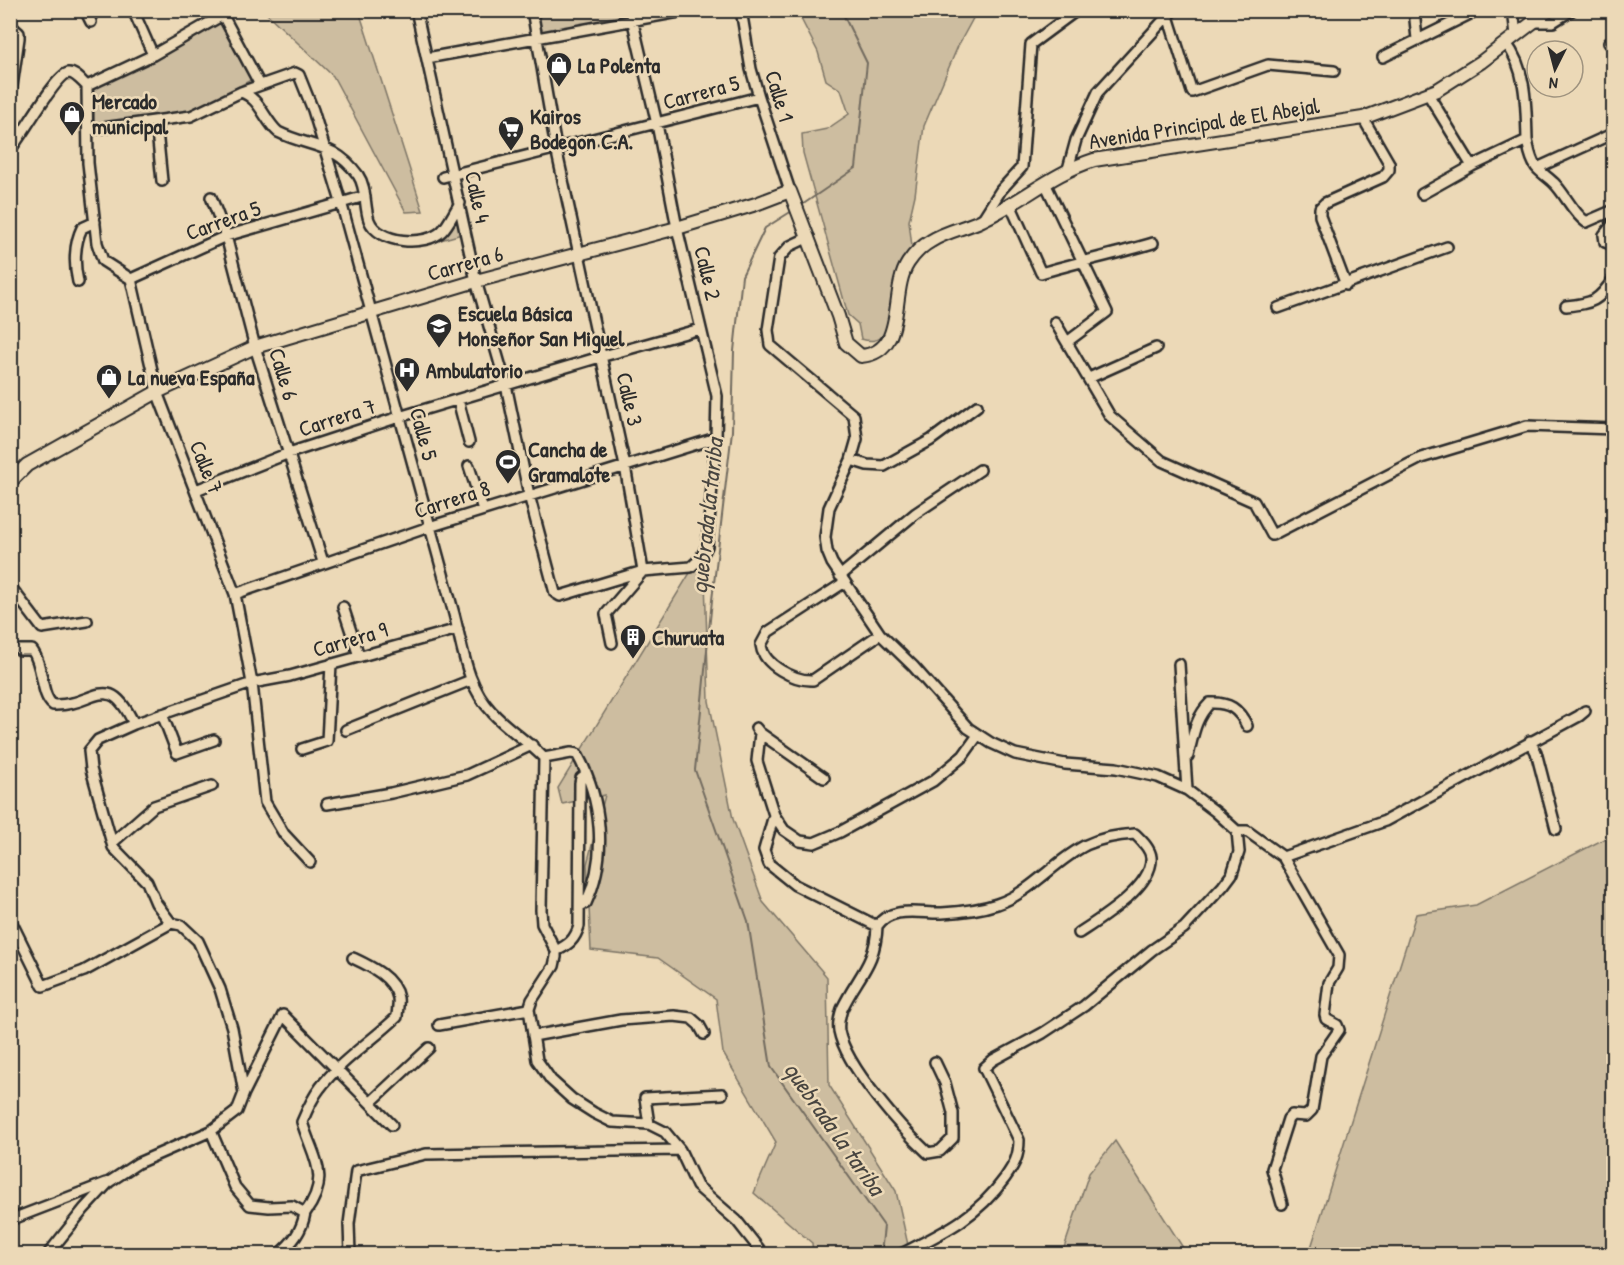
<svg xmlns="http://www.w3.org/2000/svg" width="1624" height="1265" viewBox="0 0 1624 1265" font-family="'Patrick Hand',sans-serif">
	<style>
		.green { fill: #cdbda0; stroke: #7c7466; stroke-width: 1.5 }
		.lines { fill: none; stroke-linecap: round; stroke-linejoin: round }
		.stream { stroke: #716a5e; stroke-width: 2 }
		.minor-casing { stroke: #2b2b2b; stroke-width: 14 }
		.major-casing { stroke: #2b2b2b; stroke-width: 16 }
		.minor { stroke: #ecd9b7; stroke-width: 9 }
		.major { stroke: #ecd9b7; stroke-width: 12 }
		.labels { text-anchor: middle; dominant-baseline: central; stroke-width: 5; stroke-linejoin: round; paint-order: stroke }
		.poi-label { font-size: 22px; font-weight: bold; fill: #2b2b2b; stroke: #ecd9b7; text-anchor: start }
		.street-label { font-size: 22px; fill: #2b2b2b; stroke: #ecd9b7 }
		.water-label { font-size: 24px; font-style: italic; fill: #484540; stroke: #ecd9b7 }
	</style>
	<rect width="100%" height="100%" fill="#ecd9b7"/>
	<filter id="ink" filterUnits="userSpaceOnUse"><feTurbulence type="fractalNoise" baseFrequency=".0167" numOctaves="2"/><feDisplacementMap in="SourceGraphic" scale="12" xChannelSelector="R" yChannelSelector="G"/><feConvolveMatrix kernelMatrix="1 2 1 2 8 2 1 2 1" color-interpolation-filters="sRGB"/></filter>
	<g filter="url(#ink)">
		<path class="green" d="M264,11h95l64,200 -17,1 -73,-136z
			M532,11h98l2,9 -94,18z
			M797,11h180l-19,35 -34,80 -9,69 -6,26 3,26 -17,32 -8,55c-10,7 -15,8 -26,5l-3,-15 -10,-9 -45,-162 -1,-19 25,-5 22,-15 -8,-24 -15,-10 -8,-28z
			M218,20l33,60 -62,33 -95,12v-39l68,-30z
			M458,212l4,22 -25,7 12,-13z
			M704,550l5,151 24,118 30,83 64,75 2,108 67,106 14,63h-97l-1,-11 -58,-50 22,-51 -53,-89 -7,-54 -58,-41 -67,-8 -4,-86 18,-69 -43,9 -4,-16z
			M1613,807v447h-304l107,-340 60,-9 132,-68z
			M1115,1141l72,113h-125l27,-81z"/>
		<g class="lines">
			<path class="stream" d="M799,207l57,-39 11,-105 -26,-53
				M792,211l-27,17 -23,48 -8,75 -2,80 -20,169 -17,170 53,151 23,146 113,159 -3,28"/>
			<g class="minor-casing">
				<path id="minor" d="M85,10l6,12
					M133,10l20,45
					M220,10l40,75
					M416,10l60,271 30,104 23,110 26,98 5,3 83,-25 48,-4 10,-9 6,-12 9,-108 1,-42 -40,-168 -20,-104 -27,-114
					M532,10l24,138 69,318 18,105 -37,43 6,29
					M741,10l10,59 8,28 31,94
					M1414,10l3,29
					M1513,10l3,25
					M1168,16l24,76 76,-27 66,6
					M1534,22h19l19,-12
					M10,25l9,8v5l-9,62
					M1609,43l5,-2
					M1383,57l87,-43
					M427,58l263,-48
					M87,86l1,77 9,80 6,18 28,18 26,113 78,202 17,89 13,119 19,32 26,28
					M87,86l66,-31 68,-39
					M241,92c19,6 23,28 37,40 32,16 56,10 80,43 9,13 6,31 11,45 9,24 57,27 73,11 7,-7 12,-19 18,-28
					M1428,94l44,72
					M156,121l6,60
					M88,130l103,-14 50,-24 54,-19 4,2 14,35 28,92 113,412c9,34 12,71 38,98 15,17 36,29 52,46l-3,152 1,14 14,27v6l-2,9 -22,34 -3,9 8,51 14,20 21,19 22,14 18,9 37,2 16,8 15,18 17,36 40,35 26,33
					M1527,140c2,9 3,19 9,27 5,6 12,10 18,16 12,12 18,29 32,39l28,-12
					M10,150c12,-14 45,-74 58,-77 7,-1 14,9 19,13
					M1537,168l77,-35
					M1068,169l8,-29 22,-48 75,-82
					M443,177l316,-80
					M1045,183l62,129 -40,30
					M1422,194l50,-28 55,-26c-1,-33 0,-70 -21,-97
					M211,197l15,39 29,111 68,215
					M1010,204l31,69c37,-11 75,-19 112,-30
					M982,220l19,-30 21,-23 9,-123 46,-34
					M1614,223l-10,12 1,7 9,3
					M809,237l-19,9 -11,12 -11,72 2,15 84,71 3,23 -6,21 -22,48 -4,29 2,14 5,12 48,71 33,32 55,62 23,15 24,11 50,10 51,4 42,9 29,13 29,22 21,19 2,21 -7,22 -9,12 -39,42 -32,22 -68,56 -41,27 -50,27 -9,8 35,72c0,17 -5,25 -14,38 -29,40 -62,55 -104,76
					M131,279l95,-43 139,-40
					M78,282c-4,-17 -4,-38 4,-54l13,-6
					M1346,285l-26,-69v-8l5,-5 58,-26 6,-7v-7l-26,-45
					M1566,306c27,-3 32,-4 48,-28
					M1278,308l169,-61
					M1055,322l55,94 52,45 92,41 18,33 149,-77 106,-32 87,3
					M1089,378l67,-30
					M458,400l11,42
					M851,460l16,5 17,1 47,-26 46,-34
					M469,466l14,44
					M196,490l93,-37 110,-36 201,-60 100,-28
					M840,576l76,-63 64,-43
					M845,582l-77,50 -7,13c2,20 34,36 52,35l67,-46
					M10,586l32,42 45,-7
					M235,594l194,-67 287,-89
					M343,607l16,49
					M20,650h12c12,16 8,45 21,55 41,2 55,-37 81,19
					M1179,664l8,126
					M162,714l15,39 37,-13
					M756,728l4,5 -3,28 17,54 -10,35 5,14 26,21 82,41c14,-21 45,-12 65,-13 18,-1 37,-3 55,-9 34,-11 57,-43 89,-59 15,-7 32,-10 49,-11 6,6 15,14 16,23 3,29 -51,62 -72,76
					M346,730l125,-50
					M760,733l64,45
					M1530,741l6,11 20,77
					M302,749l25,-8 4,-77
					M1188,756c5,-20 7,-38 22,-53 19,-1 29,6 37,23
					M544,758l27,-5 6,1c25,45 31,102 9,149l-6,3
					M327,804l64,-11 76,-18 65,-30
					M774,815l10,15 16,11 14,2 26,-11 93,-51 30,-25 15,-21
					M1237,831h10l36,26 56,98 -1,13 -9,15 -4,32 1,4 11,6 2,5 -18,26 -9,54 -6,6 -14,-1 -4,4 -16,50 10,35
					M112,843l42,-37 58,-20
					M1283,857l102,-36 194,-105 6,-5
					M10,881h1
					M10,919l33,67 41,-15 87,-48
					M877,926c-1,38 -20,51 -35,83 -2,6 -4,16 -3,22 7,36 62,97 89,122l12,-2 13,-13v-25l-8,-30 -10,-21
					M556,951c12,-6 19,-11 23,-25l1,-143 1,-5 5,-4
					M439,1025l90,-16
					M533,1036l88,-16 53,-4 17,2 8,7 5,9
					M244,1093l39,-78 109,110
					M370,1103l59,-55
					M649,1124l-4,-26 77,-4
					M211,1131l24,56 15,18 19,2 23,-1 13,7c-3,18 -12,29 -26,41
					M305,1213c27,-36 8,-55 -3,-91 5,-12 10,-24 18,-34 20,-27 52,-47 77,-71 0,-5 2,-13 1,-19 -4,-21 -28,-32 -45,-40
					M10,1220l96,-37
					M48,1254l36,-45 25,-27 29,-19 73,-32 26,-20 7,-18 -12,-65 -12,-39 -22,-48 -17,-16 -10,-2 -15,-20 -9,-21 -34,-35 -22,-78 -2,-18 9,-11 36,-16 118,-41 38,-7 168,-47
					M350,1254l-1,-30 7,-53 70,-17 254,-4"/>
			</g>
			<g class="major-casing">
				<path id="major" d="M10,482l17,-17 130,-73 98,-45 221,-66 201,-53 79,-24 34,-13 48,125 8,27 15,13c47,-4 28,-64 47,-93 6,-9 14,-17 23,-22 15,-10 35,-13 51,-21 39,-18 71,-47 112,-60l269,-42 74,-28 44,-28 68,-52"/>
			</g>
			<use href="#minor" class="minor"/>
			<use href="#major" class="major"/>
		</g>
	</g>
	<defs>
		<g id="shop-pin" transform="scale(1.35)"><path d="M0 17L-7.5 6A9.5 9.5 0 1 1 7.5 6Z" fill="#2b2b2b" stroke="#ecd9b7"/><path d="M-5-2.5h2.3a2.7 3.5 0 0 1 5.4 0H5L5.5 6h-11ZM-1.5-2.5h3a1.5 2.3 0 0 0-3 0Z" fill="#fff"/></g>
		<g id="supermarket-pin" transform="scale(1.35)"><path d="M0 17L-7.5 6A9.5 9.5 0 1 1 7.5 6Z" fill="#2b2b2b" stroke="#ecd9b7"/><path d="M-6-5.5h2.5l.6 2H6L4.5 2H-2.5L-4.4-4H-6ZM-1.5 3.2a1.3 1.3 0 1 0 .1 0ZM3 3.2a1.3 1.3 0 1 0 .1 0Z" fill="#fff"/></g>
		<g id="school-pin" transform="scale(1.35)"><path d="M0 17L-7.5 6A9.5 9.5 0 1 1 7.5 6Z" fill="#2b2b2b" stroke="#ecd9b7"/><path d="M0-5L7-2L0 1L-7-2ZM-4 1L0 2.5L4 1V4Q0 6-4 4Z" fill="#fff"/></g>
		<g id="hospital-pin" transform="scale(1.35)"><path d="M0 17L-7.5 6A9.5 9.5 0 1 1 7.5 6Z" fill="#2b2b2b" stroke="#ecd9b7"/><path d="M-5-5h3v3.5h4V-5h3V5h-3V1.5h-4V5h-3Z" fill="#fff"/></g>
		<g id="stadium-pin" transform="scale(1.35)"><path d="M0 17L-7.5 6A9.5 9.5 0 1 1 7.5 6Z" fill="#2b2b2b" stroke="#ecd9b7"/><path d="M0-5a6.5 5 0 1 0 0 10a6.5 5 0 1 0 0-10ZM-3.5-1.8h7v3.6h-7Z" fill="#fff"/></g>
		<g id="building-pin" transform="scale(1.35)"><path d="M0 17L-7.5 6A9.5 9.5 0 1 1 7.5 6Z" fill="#2b2b2b" stroke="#ecd9b7"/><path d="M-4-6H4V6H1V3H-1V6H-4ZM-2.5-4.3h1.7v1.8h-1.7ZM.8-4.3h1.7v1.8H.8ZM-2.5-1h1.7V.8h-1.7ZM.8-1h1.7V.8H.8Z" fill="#fff"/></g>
	</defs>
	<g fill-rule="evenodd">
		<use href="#shop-pin" x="559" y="65"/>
		<use href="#shop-pin" x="72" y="114"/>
		<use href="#supermarket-pin" x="511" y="129"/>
		<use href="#school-pin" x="439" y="326"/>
		<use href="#hospital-pin" x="407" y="370"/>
		<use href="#shop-pin" x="109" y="377"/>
		<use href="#stadium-pin" x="508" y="462"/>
		<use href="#building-pin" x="633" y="637"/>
	</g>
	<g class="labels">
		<g class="poi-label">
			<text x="578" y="65">La Polenta</text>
			<text x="92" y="101">Mercado<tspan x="92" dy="25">municipal</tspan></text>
			<text x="530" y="116">Kairos<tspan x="530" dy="25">Bodegon C.A.</tspan></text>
			<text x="458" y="313">Escuela Básica<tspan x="458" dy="25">Monseñor San Miguel</tspan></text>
			<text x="426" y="370">Ambulatorio</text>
			<text x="128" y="377">La nueva España</text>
			<text x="528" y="449">Cancha de<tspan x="528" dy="25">Gramalote</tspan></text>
			<text x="652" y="637">Churuata</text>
		</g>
		<g class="street-label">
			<text transform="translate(701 92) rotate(-15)">Carrera 5</text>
			<text transform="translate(780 96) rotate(73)">Calle 1</text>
			<text transform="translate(1204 123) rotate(-9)">Avenida Principal de El Abejal</text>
			<text transform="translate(478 197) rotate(78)">Calle 4</text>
			<text transform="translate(223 220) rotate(-20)">Carrera 5</text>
			<text transform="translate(465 263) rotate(-16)">Carrera 6</text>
			<text transform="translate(708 273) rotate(77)">Calle 2</text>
			<text transform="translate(284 374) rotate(73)">Calle 6</text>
			<text transform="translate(630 399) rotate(77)">Calle 3</text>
			<text transform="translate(337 417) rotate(-18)">Carrera 7</text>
			<text transform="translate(424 434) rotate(75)">Calle 5</text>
			<text transform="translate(207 467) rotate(68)">Calle 7</text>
			<text transform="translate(452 499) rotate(-18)">Carrera 8</text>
			<text transform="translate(350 639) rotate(-16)">Carrera 9</text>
		</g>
		<g class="water-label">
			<text transform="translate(706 516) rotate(-84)">quebrada la tariba</text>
			<text transform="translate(835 1128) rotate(55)">quebrada la tariba</text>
		</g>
	</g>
	<rect width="1624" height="1265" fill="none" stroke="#ecd9b7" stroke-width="36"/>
	<rect x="18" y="18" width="1588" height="1229" fill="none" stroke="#2b2b2b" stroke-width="2" filter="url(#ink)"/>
	<g transform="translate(1555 69) rotate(186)"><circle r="28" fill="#ecd9b7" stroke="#9f937f" stroke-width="1.5"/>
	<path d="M0-4.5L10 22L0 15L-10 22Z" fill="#2b2b2b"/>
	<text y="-9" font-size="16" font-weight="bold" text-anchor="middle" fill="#2b2b2b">N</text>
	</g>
</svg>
